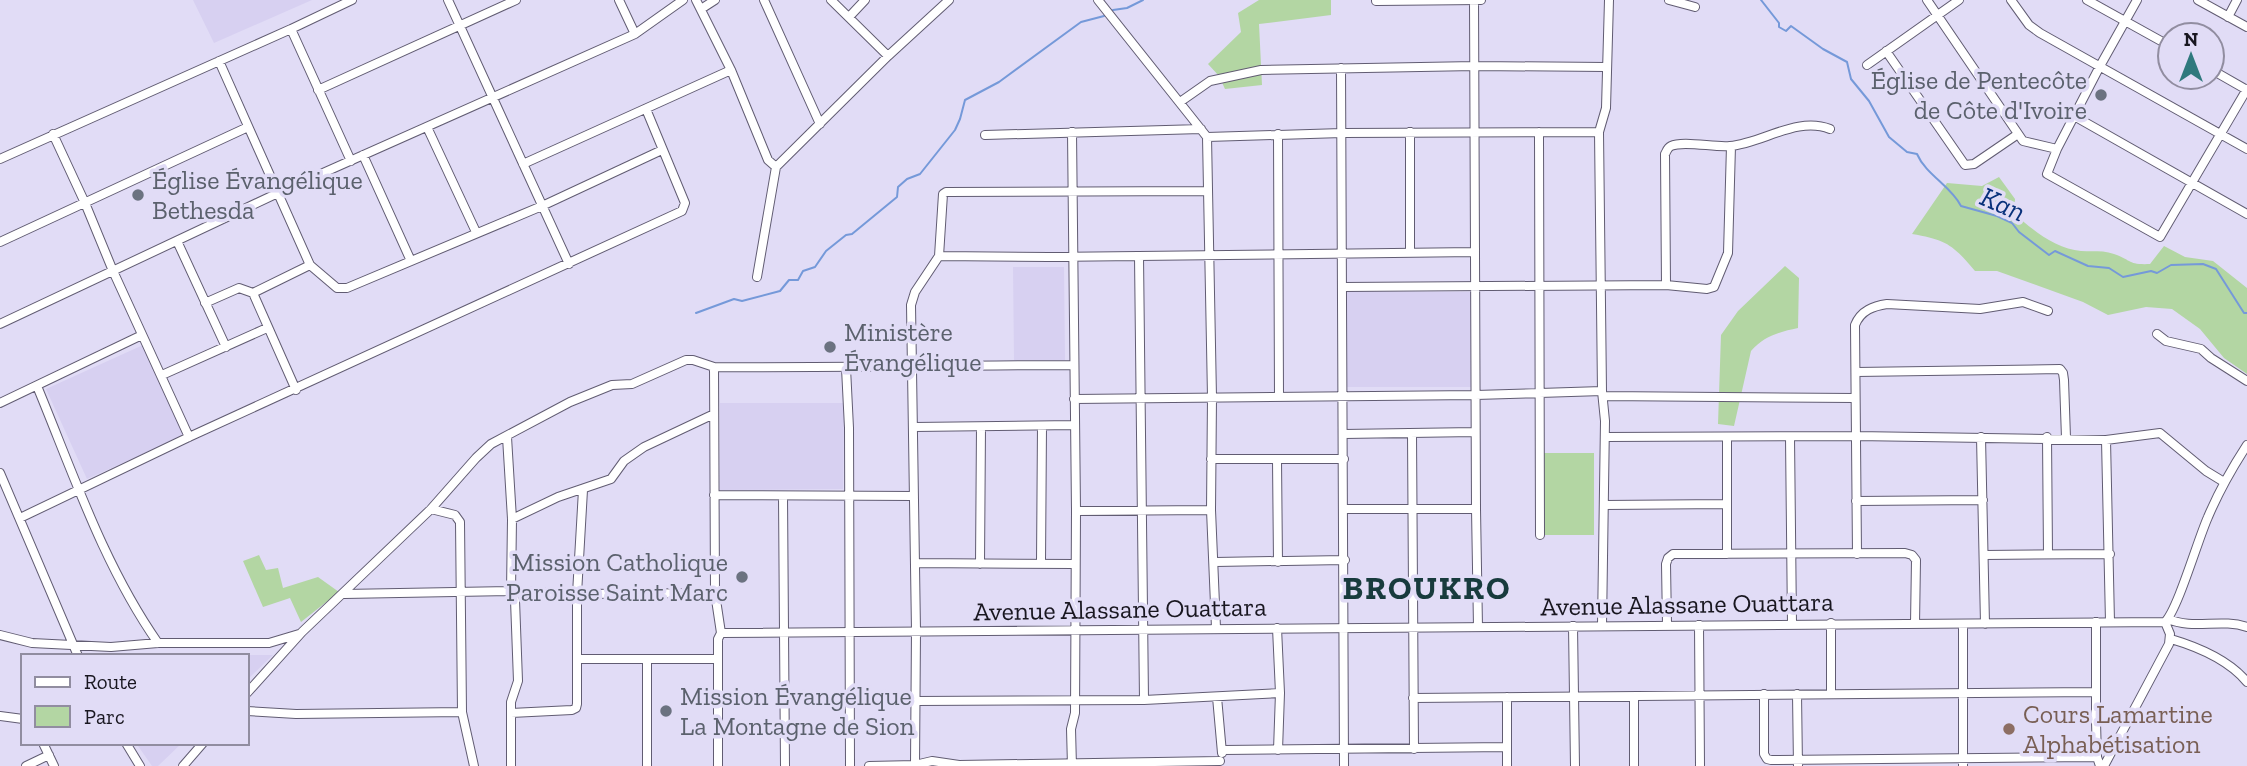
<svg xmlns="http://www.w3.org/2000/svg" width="2247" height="766" viewBox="0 0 2247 766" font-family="'Zilla Slab',serif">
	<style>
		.built { fill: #d7d0f1 }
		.green { fill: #b3d6a3 }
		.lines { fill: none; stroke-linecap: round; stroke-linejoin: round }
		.stream { stroke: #7599d9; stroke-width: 2 }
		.minor-casing { stroke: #615c72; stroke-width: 10 }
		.minor { stroke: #fff; stroke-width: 8 }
		.worship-dot { fill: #6b7280; stroke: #e1dcf6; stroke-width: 2.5 }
		.education-dot { fill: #8d6e63; stroke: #e1dcf6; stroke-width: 2.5 }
		.labels { text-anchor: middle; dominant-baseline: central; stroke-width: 7; stroke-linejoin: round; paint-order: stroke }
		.worship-label { font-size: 26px; fill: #5b616d; stroke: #e1dcf6; text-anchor: start }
		.street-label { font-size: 26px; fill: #191720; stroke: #e1dcf6 }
		.education-label { font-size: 26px; fill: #785e54; stroke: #e1dcf6; text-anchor: start }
		.water-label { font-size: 28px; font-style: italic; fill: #09317b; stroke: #e1dcf6 }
		.district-label { font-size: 33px; font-weight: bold; letter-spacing: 2px; fill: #183b3d; stroke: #e1dcf6 }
	</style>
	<rect width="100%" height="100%" fill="#e1dcf6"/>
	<path class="built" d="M193,0h119l-98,43z
		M1013,267h51l1,93h-51z
		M1346,292h125v95h-125z
		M143,345l42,90 -98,44 -41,-90z
		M720,403h124l-1,86 -123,1z
		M273,655l-26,25v-24h-160z
		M136,743h46l-24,23h-6z"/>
	<path class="green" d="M1259,0h72v15l-72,9 3,61 -37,4 -6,-13 -11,-12 33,-32 -3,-19z
		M1999,177l16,22 -1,14c18,17 42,36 67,38 11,1 22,-1 33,3 18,6 13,11 36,10l14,-18 21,11 28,4 34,27v86l-23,-16 -24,-29 -28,-20 -26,-2 -38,8 -25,-13 -86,-31h-22c-22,-26 -28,-31 -63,-37l35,-51 35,3z
		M1785,266l14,12 -1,50c-19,4 -34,8 -47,23l-17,75 -16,-2 3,-89 17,-24z
		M1543,453h51v82h-50z
		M259,555l7,15 12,-2 5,20 35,-11 21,15 -38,30 -11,-24 -27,9 -20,-46z"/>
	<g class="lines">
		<path class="stream" d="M1761,0l18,23v4l7,4 5,-5 32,23 24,13 4,17 18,22 20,36 18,15 10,2c9,21 34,32 44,52l36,10 15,7 7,9 30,23 6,-4 33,15 21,2 14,9 28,-6 6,2 14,-8 32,-1 13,5 28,44h3
			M1113,10l14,-2 16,-8
			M696,313l38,-14 8,2 38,-10 9,-11h9l5,-9 12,-4 11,-16 20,-16 6,-1 45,-37 1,-10 9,-8 13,-5 35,-44 5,-11 5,-19 34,-18 82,-60 23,-6"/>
		<g class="minor-casing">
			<path id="minor" d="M448,0l121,264
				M619,0l16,34
				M696,0l35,70 37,90 8,7
				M764,0l56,124
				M831,0l57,56
				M1098,0l109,137 5,260 -1,113 5,118
				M1474,0l2,509 2,118
				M1669,0l26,7
				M1927,0l96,141 34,8
				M2011,0l18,25 11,8 207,116
				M2087,0l83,46
				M2137,0l-37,66 -43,83 -10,25 113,63 87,-148
				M2198,0l49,27
				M1376,1l105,-1
				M701,9l14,-9
				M849,17l16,-17
				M2228,17l9,-17
				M291,29l60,132
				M1886,51l79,114 9,-1 44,-30
				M219,61l91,204 27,23h10l195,-82 120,-56
				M1867,65l92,-65
				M1341,68l3,698
				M2212,70l35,20
				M318,90l198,-90
				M1180,102l30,-21 51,-11 214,-4 131,1
				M2074,116l173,98
				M427,127l49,105
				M1539,132l1,403
				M1599,132l3,259 3,30 -3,205
				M53,134l32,69 28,68 76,166
				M1278,134l1,262
				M985,135l216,-6
				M1207,137l135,-4 257,-1 7,-24 3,-108
				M363,155l48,106
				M0,159l291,-130 61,-29
				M523,164l208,-94
				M177,241l49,106
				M0,242l248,-115
				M1410,252v-120
				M939,256l110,1 426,-5
				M1139,256l5,444
				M757,277l19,-110 112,-111 61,-56
				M1666,285l-1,-131c2,-3 2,-6 6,-8 12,-6 45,2 59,0 33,-3 67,-30 100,-17
				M1342,287l324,-2 41,4 7,-2 14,-34 3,-107
				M253,293l43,97
				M205,303l34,-15 14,5 57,-28
				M0,324l278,-131 357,-159 48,-34
				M2157,334l9,7 35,8 10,9 36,23
				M714,367l1,226 6,40 -3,6v127
				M846,368l3,60 1,338
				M1856,372l204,-3 3,4 1,7 2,58
				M162,375l105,-47
				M37,386c36,87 67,180 121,257
				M1603,396l252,2
				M1074,399l402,-4 126,-4
				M0,403l142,-68
				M914,427l160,-2
				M1412,433l2,316
				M1344,434l131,-2
				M507,437l5,82 -1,72 4,9 3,81 -7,21v64
				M1605,437l251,-1 250,4 54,-7 46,38 18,11
				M1727,437v117
				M1790,437l2,187
				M1981,437l4,187
				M2047,437l1,117
				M2106,440l4,182
				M1211,459h133
				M1277,460l1,102
				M0,473l78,183
				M714,495l200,1
				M783,496l2,270
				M1856,501l127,-1
				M1604,505l123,-1
				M431,509l24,6 5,7 2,190 12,54
				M1344,509h132
				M1076,511l135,-1
				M20,518l169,-81 493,-226 3,-8 -39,-94
				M512,519l46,-22 53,-18 13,-18 20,-14 70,-33
				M1857,554l-2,-229c6,-15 19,-19 32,-21l93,5 43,-7 25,9
				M1984,555l126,-1
				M1215,562l130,-2
				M915,563l160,1
				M1041,563l1,-137
				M980,564l1,-137
				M344,594l167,-3 66,3 138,-1
				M2168,619c25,11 53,-1 79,8
				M2096,622v100l1,35 3,9
				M2165,622c13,-13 33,-83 43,-105 11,-26 24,-49 39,-72
				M1831,623v71
				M1667,625l-1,-61 2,-6 5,-4 232,-1 7,2 4,5 -1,64
				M1699,625l1,141
				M1573,626l2,140
				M1277,628l3,65 -2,57
				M721,633l1444,-11
				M0,635l32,8 79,4 47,-4h111l30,-9
				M2171,639c27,8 57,20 76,43
				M577,659h141
				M647,659v107
				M247,693l55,-61 129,-123 45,-51 15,-14 79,-42 42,-17 20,-1 54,-24h7l21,7c120,1 240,-2 360,-2
				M1764,694v60l3,5 4,1 326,-3
				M1797,694l1,72
				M1217,697l5,56
				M1413,698l683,-6
				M915,701l229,-1 136,-7
				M247,711l49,3 166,-2
				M511,713l61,-3 4,-2 1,-4v-110l6,-104
				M0,716l23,3
				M43,743l11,23
				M126,743l14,23
				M1223,750l284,-3
				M26,766l23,-11
				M183,766l20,-23
				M869,766l46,-1 17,-4 27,4 261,-4
				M915,766l1,-135 -5,-326 4,-13 24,-36 4,-62 3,-2 262,-1
				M1072,766l-1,-37 4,-16 1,-202 -4,-379
				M1507,766v-69
				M1634,766v-69
				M1963,766v-142
				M2104,766l65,-122 1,-10 -5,-12"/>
		</g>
		<use href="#minor" class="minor"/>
	</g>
	<g class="worship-dot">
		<circle cx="2101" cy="95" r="7"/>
		<circle cx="138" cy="195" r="7"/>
		<circle cx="830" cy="347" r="7"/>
		<circle cx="742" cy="577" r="7"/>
		<circle cx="666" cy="711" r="7"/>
	</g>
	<circle class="education-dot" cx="2009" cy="729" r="7"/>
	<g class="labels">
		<g class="worship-label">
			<text x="2087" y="80" text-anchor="end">Église de Pentecôte<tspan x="2087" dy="30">de Côte d'Ivoire</tspan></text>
			<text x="152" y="180">Église Évangélique<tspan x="152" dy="30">Bethesda</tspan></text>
			<text x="844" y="332">Ministère<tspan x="844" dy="30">Évangélique</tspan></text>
			<text x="728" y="562" text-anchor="end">Mission Catholique<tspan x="728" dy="30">Paroisse Saint Marc</tspan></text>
			<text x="680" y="696">Mission Évangélique<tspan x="680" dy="30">La Montagne de Sion</tspan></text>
		</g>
		<g class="street-label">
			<text transform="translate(1687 604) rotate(-1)">Avenue Alassane Ouattara</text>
			<text transform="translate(1120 609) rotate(-1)">Avenue Alassane Ouattara</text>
		</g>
		<g class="education-label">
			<text x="2023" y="714">Cours Lamartine<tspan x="2023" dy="30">Alphabétisation</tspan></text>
		</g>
		<g class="water-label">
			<text transform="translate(2003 204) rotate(24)">Kan</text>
		</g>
		<g class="district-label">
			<text x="1427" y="587">BROUKRO</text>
		</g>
	</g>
	<rect x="21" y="654" width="228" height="91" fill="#e1dcf6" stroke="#918da0" stroke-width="2"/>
	<rect x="35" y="677" width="35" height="10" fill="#ffffff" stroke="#918da0" stroke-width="2"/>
	<text x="84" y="689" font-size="21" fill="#191720">Route</text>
	<rect x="35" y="706" width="35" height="21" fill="#b3d6a3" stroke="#918da0" stroke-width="2"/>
	<text x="84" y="724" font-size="21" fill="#191720">Parc</text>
	<g transform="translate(2191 56)"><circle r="33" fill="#e1dcf6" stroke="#918da0" stroke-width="2"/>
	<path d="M0-5L12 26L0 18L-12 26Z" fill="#2f797d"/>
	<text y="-10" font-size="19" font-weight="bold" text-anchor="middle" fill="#191720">N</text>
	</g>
</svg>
